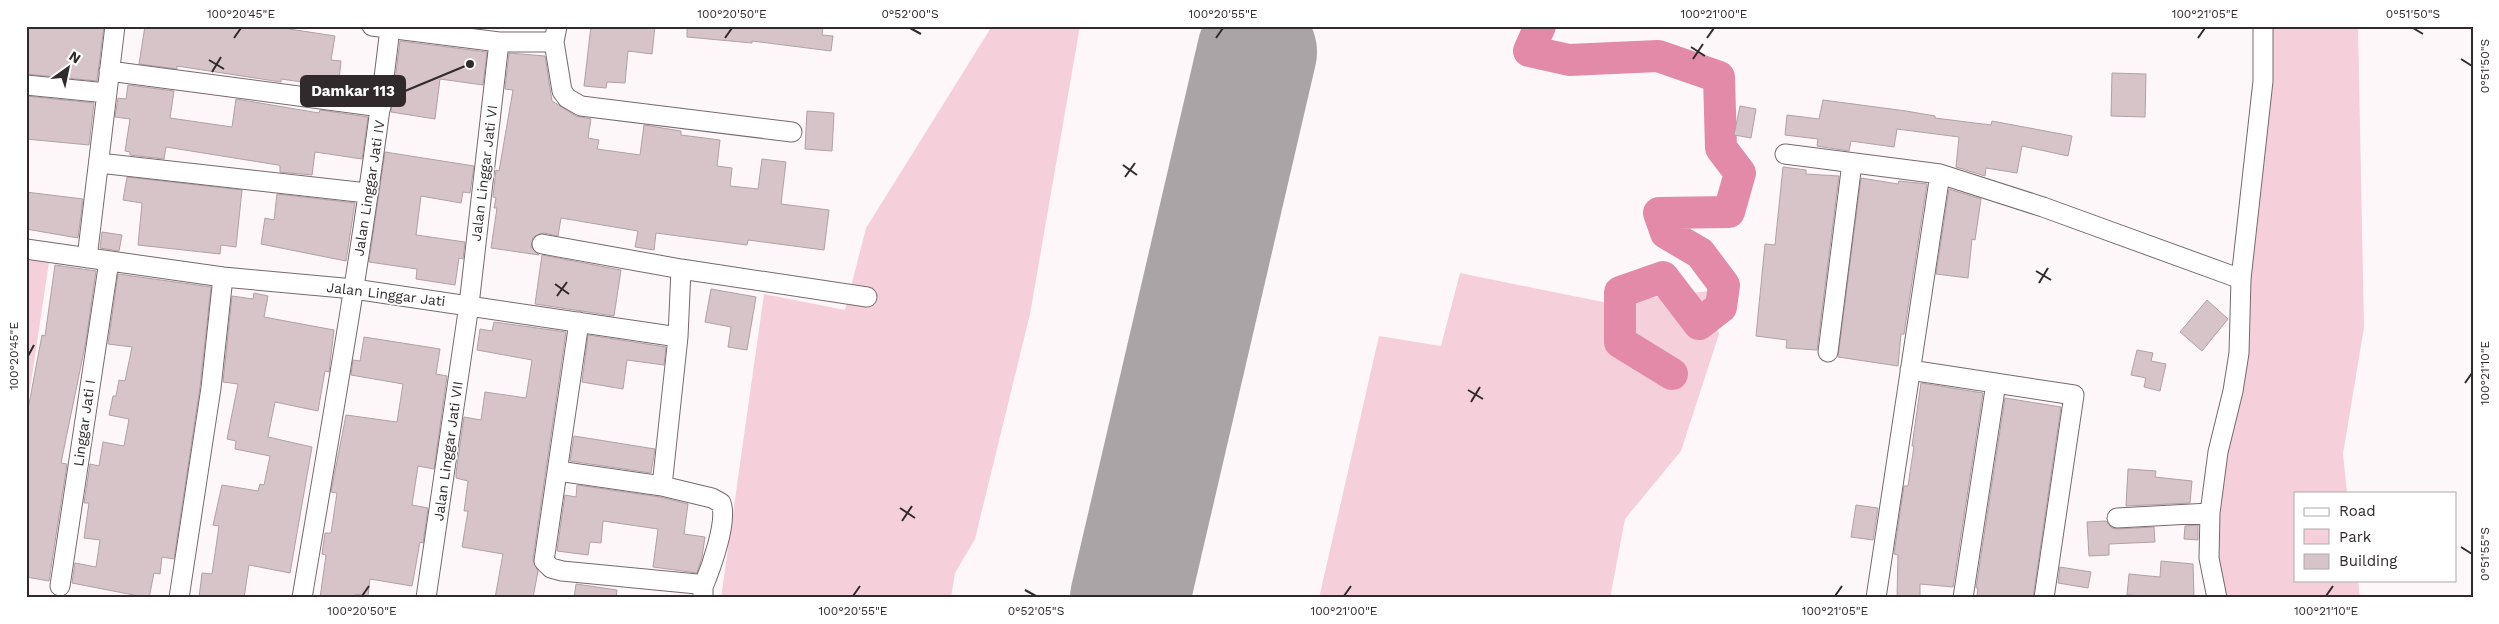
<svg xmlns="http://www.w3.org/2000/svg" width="2499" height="624" viewBox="0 0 2499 624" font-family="'Work Sans',sans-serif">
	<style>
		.green { fill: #f5d0db }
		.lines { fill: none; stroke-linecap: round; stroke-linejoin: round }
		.river { stroke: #e38aa9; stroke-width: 32 }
		.runway { stroke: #aba4a6; stroke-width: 120 }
		.building { fill: #d7c4c9; stroke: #b2a0a6 }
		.minor-casing { stroke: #78686d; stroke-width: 21 }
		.minor { stroke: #fff; stroke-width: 19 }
		.ticks { fill: none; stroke: #312a2c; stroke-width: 2 }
		.labels { text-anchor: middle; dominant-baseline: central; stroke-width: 4; stroke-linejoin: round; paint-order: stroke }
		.street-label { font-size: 14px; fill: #312a2c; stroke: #fff }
		.leader { fill: none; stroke: #312a2c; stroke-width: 2 }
		.callout-dot { fill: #312a2c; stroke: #fff; stroke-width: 2 }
		.callout { fill: #312a2c; stroke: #312a2c; stroke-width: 2 }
		.callout-label { font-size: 15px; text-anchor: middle; font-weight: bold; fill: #fff }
		.neatline { fill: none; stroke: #312a2c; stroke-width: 2 }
		.ticks-label { font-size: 12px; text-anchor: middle; fill: #312a2c }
	</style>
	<rect width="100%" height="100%" fill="#fef7f9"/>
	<path class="green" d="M992,26h88l-50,288 -55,225 -20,34 -4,25h-230l43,-304 81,16 21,-82z
		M2260,26h98l6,301 -21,127 4,39h-52v87h63l2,18h-147l-6,-118 36,-139z
		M26,259l23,3 -23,154z
		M1460,273l148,30 101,-12 10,43 -38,117 -56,68 -15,79h-291l60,-262 62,10z"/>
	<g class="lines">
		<path class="river" d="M1540,26l-11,25 40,9 89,-4 61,21 2,71 19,25 -11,39 -70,1 7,20 34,20 24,32 -3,22 -22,17 -36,-47 -43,15v50l52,32"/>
		<path class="runway" d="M1130,598l127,-546"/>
	</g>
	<path class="building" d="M26,26h78l-7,55 -71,-7z
		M145,26h144v3l46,7 -4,24 10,1 -3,29 -15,-2v-3l-42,-6v3l-104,-16v3l-38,-5z
		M591,26h64l-3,28 -24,-3 -3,32 -18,-1 -1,6 -22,-2z
		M687,26h136l-1,9 11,1 -2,15 -79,-10v2l-65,-6z
		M400,41l87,11 -4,33 -43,-6 -5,40 -44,-7z
		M509,53l36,3 7,45 24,15 15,3 -3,19 11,2 -2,9 43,6 4,-30 37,6v4l39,5 -3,26 15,2 -2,18 28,3 4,-30 24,3 -5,42 48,6 -5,40 -76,-10 -1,5 -91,-12 -2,17 -19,-3 3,-16 -77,-13 -3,18 -14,-3 -11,4 -2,10 8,8 -48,-7 6,-40h-3l2,-10 -3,-1 3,-27 3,1 14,-81 -8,-1z
		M2112,73l34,1 -1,43 -34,-1z
		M128,85l46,6 -4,27 62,9 4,-28 83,14 1,-3 48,7 -6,42 -47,-7 -3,23 -32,-3v-6l-2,-1 -112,-18 -2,12 -34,-4v-3l-5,-1 5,-32 -15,-2 3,-19 8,1z
		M26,96l68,7 -5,42 -63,-6z
		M1823,100l83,11 29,5v2l56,7 1,-4 80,15 -4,20 -46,-10 -5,27 -31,-5 -1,8 -29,-9 3,-30 -62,-8 -3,18 -43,-6 -2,10 -32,-5 1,-7 -33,-4 2,-20 32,4z
		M1740,106l16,3 -5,29 -17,-3z
		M807,111l27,2 -2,38 -27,-2z
		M385,152l89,14 -4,27 -7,-1 -2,11 -40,-7 -5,39 49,7 -2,17 -4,-1 -4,27 -39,-6 1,-10 -48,-7z
		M1783,167l23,3v4l33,2 -22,174 -31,-2 1,-8 -31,-4 9,-92 10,1z
		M127,177l115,13 -6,57 -15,-2 -1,9 -82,-9 4,-42 -19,-3z
		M1861,178l37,6 1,-3 28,3 -23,150h-3l-3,32 -60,-9z
		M1949,189l32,10 -6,41 -3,-1 -4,39 -32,-4z
		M26,192l57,7 -5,39 -52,-9z
		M277,194l78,9 -9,58 -85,-17 4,-26 9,2z
		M102,232l20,3 -3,16 -19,-3z
		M542,255l79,15 -7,46 -79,-12z
		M55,265l41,6 -10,70 -25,122 6,1 -18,117 -23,-4v-157l16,-85 3,1z
		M118,274l93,13 -11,100 -26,172 -12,-2 -2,17 -6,-1 -5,25 -77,-15 3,-20 21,4 4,-27 -16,-2 5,-35h-5l6,-39 9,2 4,-24 21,4 5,-27 -20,-4 4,-19h3l3,-16 6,1 7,-34 -24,-3z
		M711,289l45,8 -9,53 -19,-3 3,-20 -26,-5z
		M254,293l14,3 -4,21 70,13 -5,42 -4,-1 -7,40 -43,-9 -7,35 44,10 -22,126 -41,-8 -5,33h-45l3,-25 10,1 7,-48 -6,-1 9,-40 36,6 2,-7 4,1 6,-29 -35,-7 1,-8 -9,-2 11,-55 -15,-2 9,-86 21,3z
		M2207,300l21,19 -26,32 -22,-19z
		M494,322l72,10 -33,227 5,12 -5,27h-38l8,-44 -41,-7 6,-36h-4l4,-30 -12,-3v-5l8,-56 17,3 4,-28 41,6 6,-38 -55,-10 3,-21 12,2z
		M588,335l78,12 -2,18 -37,-5 -4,29 -41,-7z
		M364,337l76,12 -4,25 11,2 -13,93 -16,-3 -6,39 16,3 -5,35 -3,-1 -8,44 -42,-7 -2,17 -13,-2v4h-35l6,-43 -4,-1 3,-21h6l6,-40 -6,-1 15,-77 51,7 6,-38 -52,-9 2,-15 7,1z
		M2137,350l16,3 -2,8 15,3 -6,27 -16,-4 2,-9 -15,-3z
		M1921,383l62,10 -30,194 -33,-3v14h-23l1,-43 -4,-1 10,-68h4l6,-40h-2z
		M2005,398l56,9 -28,191 -56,-2 1,-8h-2z
		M574,436l81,13 -4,24 -81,-12z
		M2128,469l28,2 -1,6 37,4 -2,22 -64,3z
		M577,485l83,12 28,7 -4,30 21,3 -3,20 -5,16 -44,-6 5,-38 -55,-8 -2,22 -11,-1 -2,13 -31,-4 8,-56 11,2z
		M1856,505l22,3 -5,32 -22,-3z
		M2106,521l6,7 5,1 37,-2 1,15 -46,2v11l-20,1 -2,-34z
		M2198,525v15l-14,-1 1,-13z
		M2161,561l32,3 1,34 -67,-3 2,-21 31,3z
		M2060,567l31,5 -3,16 -30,-5z
		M576,584l41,6 -1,8h-42z"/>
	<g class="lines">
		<g class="minor-casing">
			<path id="minor" d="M372,26l127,16h55
				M557,26l-3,16 8,49 5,7 14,8 211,26
				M109,71l272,36
				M26,85l81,8
				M1785,154l155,20 103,33 198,72
				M99,163l268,30
				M542,244l139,25 186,28
				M26,249l197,28 131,12 324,48
				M87,258l28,-232
				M579,322l-35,239 7,7 11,3 135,13 6,3v11
				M1828,352l24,-189
				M1910,370l164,25 -30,203
				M558,471l104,15 50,12 9,5c7,18 -10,65 -18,84
				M662,486l16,-149 3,-68
				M2117,518l93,-5
				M60,586l49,-325
				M179,598l32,-210 12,-111
				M302,598c32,-190 66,-379 88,-570
				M426,598l43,-293 30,-263
				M1876,598l64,-424
				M1963,598l33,-215
				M2217,598l-8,-40 1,-45 8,-61 15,-61 6,-38 2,-74 22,-198v-55"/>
		</g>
		<use href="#minor" class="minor"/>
	</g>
	<path class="ticks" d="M910,28l11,6M2413,28l10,6M234,38l7,-10M725,38l7,-10M1216,38l7,-10M1707,38l7,-10M2198,38l7,-10M1691,47l14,9M1693,59l10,-15M2461,59l11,7M209,60l15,9M212,72l9,-15M1123,165l14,10M1125,177l10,-14M2036,271l15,9M2039,283l9,-15M555,284l14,10M557,296l10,-14M28,356l6,-11M2465,383l7,-10M1468,390l15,9M1471,402l9,-15M900,508l15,10M902,521l10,-15M2461,547l11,7M1025,590l11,6M362,596l7,-10M853,596l7,-10M1344,596l7,-10M1835,596l7,-10M2326,596l7,-10"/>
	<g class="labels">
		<g class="street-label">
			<text transform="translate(484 173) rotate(-83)">Jalan Linggar Jati VI</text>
			<text transform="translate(369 188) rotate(-81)">Jalan Linggar Jati IV</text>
			<text transform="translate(386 294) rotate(7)">Jalan Linggar Jati</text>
			<text transform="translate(84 423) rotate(-82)">Linggar Jati I</text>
			<text transform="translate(448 451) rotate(-82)">Jalan Linggar Jati VII</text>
		</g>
	</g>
	<path class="leader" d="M470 64L405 91"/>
	<circle class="callout-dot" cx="470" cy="64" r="5"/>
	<rect class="callout" x="301" y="76" width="104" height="30" rx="5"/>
	<g class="callout-label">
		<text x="353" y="96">Damkar 113</text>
	</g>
	<rect width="2499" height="624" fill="none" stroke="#ffffff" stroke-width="55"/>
	<rect x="2294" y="492" width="162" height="90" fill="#ffffff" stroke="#adaaab"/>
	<rect x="2304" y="508" width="25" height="8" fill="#ffffff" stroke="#adaaab"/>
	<text x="2339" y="516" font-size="15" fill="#312a2c">Road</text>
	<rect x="2304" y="529" width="25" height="15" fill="#f5d0db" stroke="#adaaab"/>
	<text x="2339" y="542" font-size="15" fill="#312a2c">Park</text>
	<rect x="2304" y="554" width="25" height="15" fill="#d7c4c9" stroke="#adaaab"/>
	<text x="2339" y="566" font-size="15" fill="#312a2c">Building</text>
	<g transform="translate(68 68) rotate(33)" stroke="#ffffff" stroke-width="4" paint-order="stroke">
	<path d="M0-4L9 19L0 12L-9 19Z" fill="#312a2c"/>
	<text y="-8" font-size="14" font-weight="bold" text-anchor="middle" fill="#312a2c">N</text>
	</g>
	<rect x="28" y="28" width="2444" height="568" class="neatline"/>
	<g class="ticks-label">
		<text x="241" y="18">100°20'45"E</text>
		<text x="732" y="18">100°20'50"E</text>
		<text x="910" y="18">0°52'00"S</text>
		<text x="1223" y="18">100°20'55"E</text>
		<text x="1714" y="18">100°21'00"E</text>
		<text x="2205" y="18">100°21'05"E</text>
		<text x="2413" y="18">0°51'50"S</text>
		<text transform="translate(2485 66) rotate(-90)" y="4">0°51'50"S</text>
		<text transform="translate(14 356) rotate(-90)" y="4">100°20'45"E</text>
		<text transform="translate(2485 373) rotate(-90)" y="4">100°21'10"E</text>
		<text transform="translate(2485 554) rotate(-90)" y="4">0°51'55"S</text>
		<text x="362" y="615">100°20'50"E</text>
		<text x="853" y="615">100°20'55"E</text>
		<text x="1036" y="615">0°52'05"S</text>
		<text x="1344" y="615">100°21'00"E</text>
		<text x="1835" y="615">100°21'05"E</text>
		<text x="2326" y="615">100°21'10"E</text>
	</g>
</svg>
